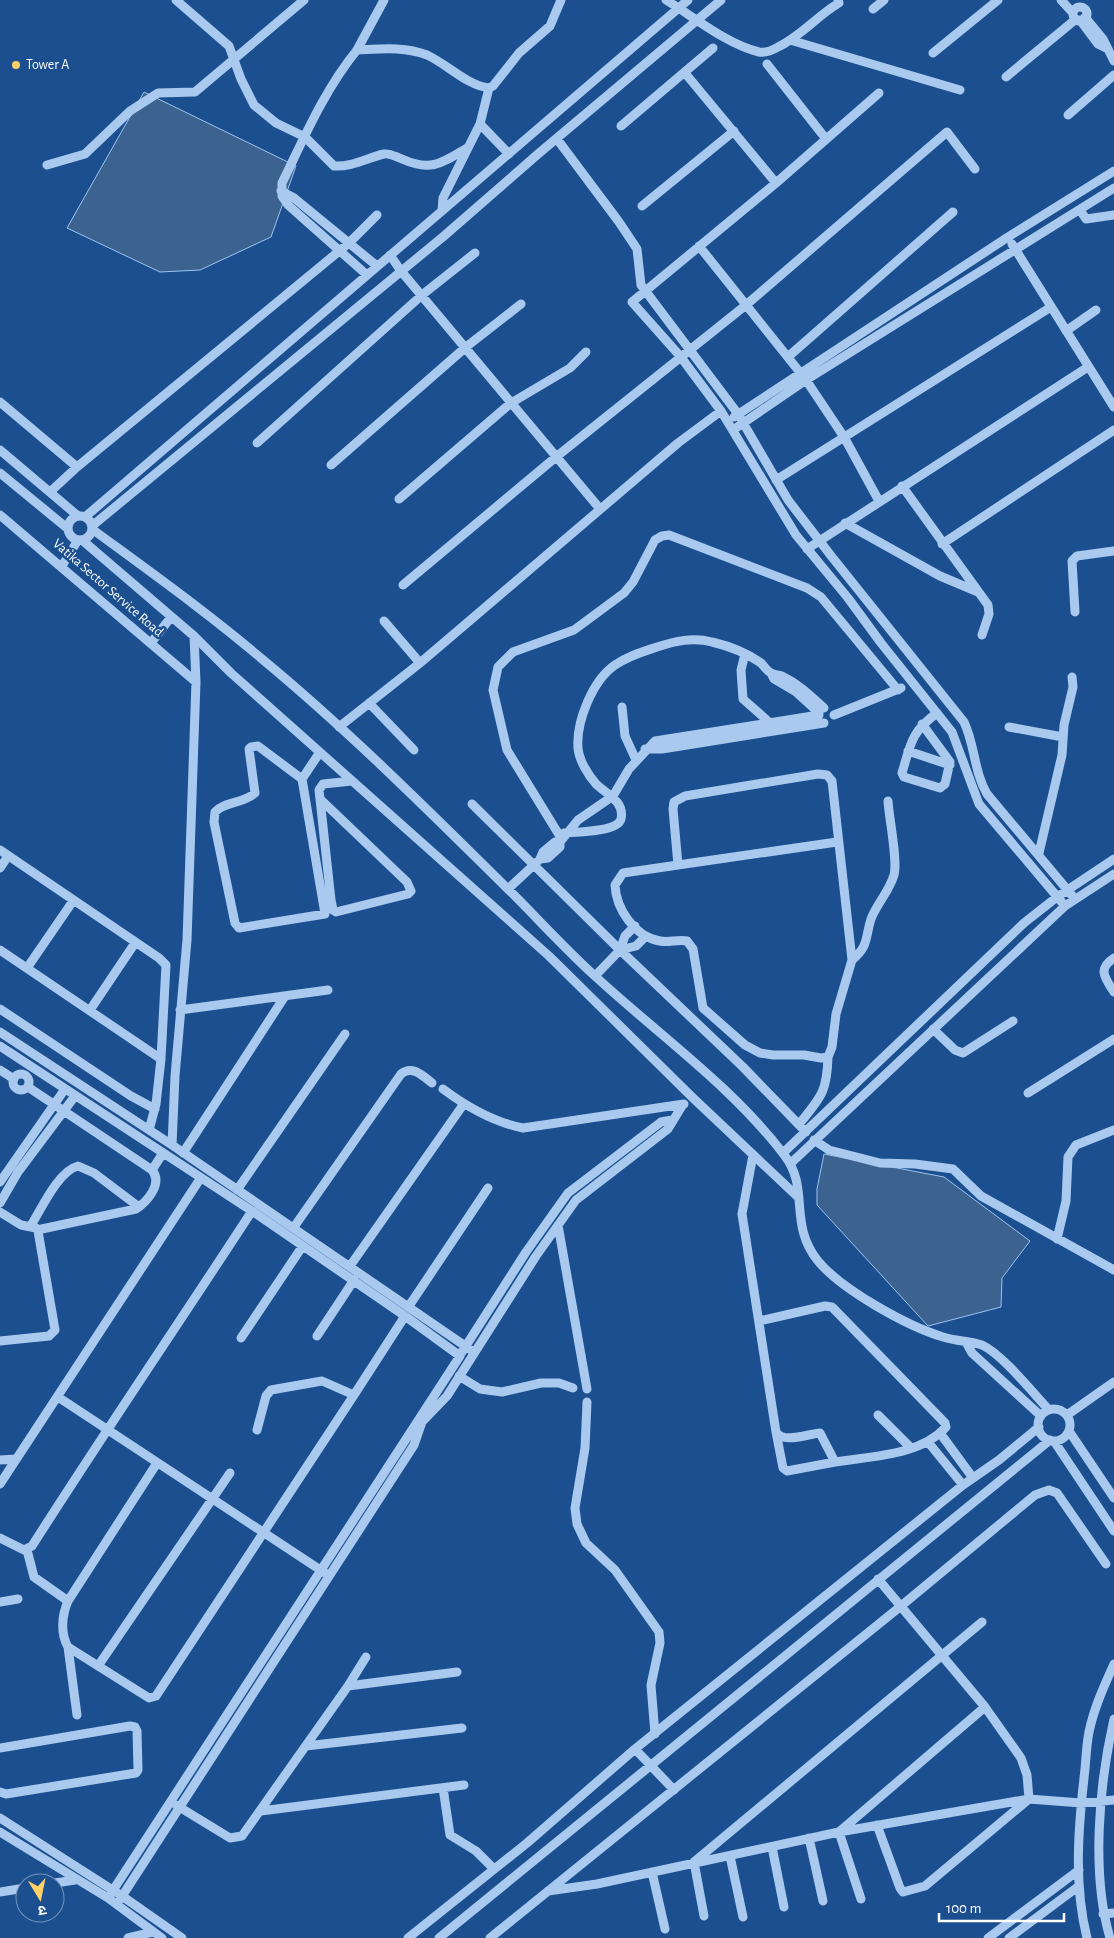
<svg xmlns="http://www.w3.org/2000/svg" width="1114" height="1938" viewBox="0 0 1114 1938" font-family="'Alegreya Sans','Noto Sans Devanagari',sans-serif">
	<style>
		.water { fill: #3c6290; stroke: #9cc4f0 }
		.lines { fill: none; stroke-linecap: round; stroke-linejoin: round }
		.minor { stroke: #a9c9ee; stroke-width: 9 }
		.poi-dot { fill: #ffd166; stroke: #1b4f8f; stroke-width: 2 }
		.labels { text-anchor: middle; dominant-baseline: central; stroke-width: 5; stroke-linejoin: round; paint-order: stroke }
		.poi-label { font-size: 14px; fill: #fff; stroke: #1b4f8f; text-anchor: start }
		.street-label { font-size: 14px; fill: #fff; stroke: #1b4f8f }
	</style>
	<rect width="100%" height="100%" fill="#1b4f8f"/>
	<path class="water" d="M144,92l152,74 -25,71 -71,33 -40,2 -93,-44z
		M824,1154l120,23 86,64 -28,37 -1,29 -73,19 -111,-121v-16z"/>
	<g class="lines">
		<path class="minor" d="M176,0l53,46 12,33 13,26 22,18 29,14 29,29c18,1 33,-8 50,-12 6,-1 12,3 18,5 29,13 40,4 65,-11
			M666,0c28,17 62,45 93,52 6,1 14,-2 19,-5 23,-11 39,-31 61,-44l-1,-3
			M1061,0l12,13
			M1073 14a7 7 0 1 1 14 0a7 7 0 1 1-14 0Z
			M873,9l11,-9
			M1085,17l18,22 11,22
			M1080,20l18,24 8,4
			M790,40l170,50
			M357,50l27,-50
			M933,53l65,-53
			M767,64l59,75
			M685,73l91,110
			M1006,77l70,-58
			M879,93l-103,90 -144,119 48,54 41,55 75,124 52,63 33,45 71,89 27,72 86,102
			M1068,115l46,-40
			M480,124l29,30
			M621,126l92,-78
			M557,139l62,83 18,27 4,36 97,129 50,86 44,57 132,165c11,23 10,50 23,72l88,105
			M47,165l38,-11 45,-43 28,-18 37,-1 109,-92
			M281,191l13,7 83,68
			M642,206l92,-75
			M442,210l1,-12 37,-74 9,-36
			M1080,210l6,9 28,-4
			M1012,244l102,163
			M699,246l107,134 38,57 35,64
			M390,255l11,16 199,238
			M367,275l-79,-70 -6,-9v-13c22,-45 43,-94 75,-133 23,-1 47,-4 70,5 20,9 39,30 62,33l4,-2 26,-33 31,-27 11,-26
			M1066,331l30,-21
			M789,356l164,-144
			M0,402l77,65
			M734,417l274,-180 106,-66
			M733,430l73,-50 308,-192
			M257,443l165,-148 53,-42
			M0,450l78,66
			M331,465l135,-118 55,-43
			M0,473l67,55
			M776,480l275,-173
			M902,486l86,119 1,9 -7,21
			M50,492l27,-25 272,-224 28,-28
			M399,499l112,-96 59,-35 16,-16
			M0,515l196,167
			M68 528a12 12 0 1 1 24 0a12 12 0 1 1-24 0Z
			M85,517l603,-517
			M845,523l95,53 38,16
			M92,526l352,-290 94,-82 183,-154
			M92,529c57,42 116,84 170,130 87,72 168,153 249,233 28,28 55,58 85,85 63,58 137,110 189,179 25,33 3,68 33,105 24,29 89,65 125,76 12,4 27,4 39,8 20,9 51,48 67,65
			M82,540l112,96 37,37 318,283 143,141 107,101
			M942,544l172,-114
			M807,549l281,-182
			M62,566l16,-26
			M403,585l153,-128 190,-152 201,-173 28,37
			M1075,612l-3,-51 5,-5 37,-5
			M384,621l36,42
			M151,643l20,-26
			M745,654l-4,16 2,29 26,23
			M771,673l3,6 22,13 23,21
			M369,703l45,47
			M622,707l3,29 11,24
			M834,715l67,-27
			M922,724l28,38 -5,22 -5,4 -36,-11 -2,-4c9,-30 9,-41 35,-60
			M339,727l81,-64 258,-220 43,-32
			M1009,727l54,10
			M645,749h17l162,-26
			M908,751l42,14
			M818,774l9,1 5,6 20,179 -16,54 -4,33 -4,10 -7,1 -17,-3h-31l-13,-2 -15,-8 -42,-37 -10,-59 -6,-8c-9,-2 -18,2 -27,0 -25,-4 -44,-32 -45,-56l8,-12 55,-8 -5,-56 1,-7 11,-6z
			M302,779l-44,-33 -7,1 -2,2 6,44c-12,11 -30,8 -40,19l-1,10 21,101 4,5 86,-14 -23,-135 18,-27
			M320,799l87,83 4,9 -3,3 -72,18 -3,-2 -2,-10 -11,-101 -1,-9 4,-6 29,-3
			M472,804l148,146 123,117 63,65
			M564,833c12,-1 54,-1 57,-14 4,-18 -15,-25 -25,-35 -8,-9 -17,-24 -18,-36 -2,-27 15,-68 37,-83 13,-9 27,-13 42,-18 18,-6 36,-10 55,-5 17,4 35,11 49,21 3,3 6,8 10,10 4,2 8,2 11,3 17,8 29,20 42,32
			M561,838l-54,-88 -14,-60 5,-23 15,-15 61,-22 50,-37 9,-11 22,-42 7,-4 7,-1 138,53 14,9 77,93
			M560,842v5l-12,11 -8,1 3,-7 12,-10h5l18,-22 35,-24 16,-27 26,-28 164,-26
			M0,850l159,108 7,7 -5,94 -5,45 -7,26
			M1039,853l23,-98 2,-30 9,-38 -1,-10
			M678,865l159,-23
			M0,868l8,-12
			M508,889l29,-27
			M635,926l-10,10 -5,14 16,-4 10,-10
			M0,950l161,109
			M1114,958c-17,11 -9,20 0,34
			M852,960c17,-14 13,-22 19,-41 6,-16 18,-27 23,-44 4,-14 -5,-57 -6,-74
			M27,968l46,-67
			M595,976l25,-26
			M0,1009l131,87 24,13
			M90,1010l45,-67
			M180,1010l148,-20
			M933,1029l22,21 8,3 50,-32
			M0,1032l172,113 302,207
			M0,1046l252,165 153,105 55,40 -352,542
			M0,1070l14,9
			M13 1082a8 8 0 1 1 16 0a8 8 0 1 1-16 0Z
			M28,1087l124,83c11,13 -4,31 -16,39l-99,21
			M443,1089c24,18 50,33 80,39l161,-24
			M1028,1093l86,-54
			M800,1123c21,-26 27,-31 28,-66
			M814,1140l15,10 51,13 35,1 38,5 28,27 133,74
			M172,1145l3,-69 12,-136 9,-258 -2,-46
			M183,1153l102,-157
			M783,1153l241,-230 33,-26 57,-38
			M753,1155l-11,59 34,218c7,12 32,2 44,1l15,29c36,-6 85,-6 111,-35l-1,-4 -113,-116 -7,-1 -66,15
			M790,1164l275,-258 49,-32
			M152,1170l11,-17
			M0,1182l65,-93
			M237,1190l108,-156
			M0,1203l18,-31 57,-76
			M0,1212l21,13 15,3 2,3 17,99 -6,6 -49,5
			M558,1225l29,164
			M30,1227c11,-17 28,-56 48,-61l16,7 45,34
			M294,1227l107,-153c11,-9 21,1 31,9
			M1057,1239l9,-38 2,-44 8,-12 38,-15
			M350,1266l113,-161
			M409,1306l79,-118
			M317,1336l37,-56
			M241,1338l61,-91
			M966,1342l6,11 69,63
			M462,1352l64,-100 42,-59 93,-71 11,-2
			M459,1376l21,13 22,3 39,-9h18l14,5
			M58,1397l267,176
			M587,1402l-2,46 -10,60 2,16 9,19 29,27 44,62 1,11 -9,42 4,49
			M1038 1425a16 16 0 1 1 32 0a16 16 0 1 1-32 0Z
			M878,1415l33,33
			M1067,1415l47,-33
			M257,1430l9,-34 5,-6 51,-9 32,14 51,-79
			M1069,1431l45,67
			M776,1432l7,36 4,3 48,-9
			M940,1433l33,45
			M1054,1441l60,90
			M928,1442l35,43
			M0,1460l15,-1
			M157,1463l-89,138c-6,14 -8,32 0,46l81,51 7,-2 198,-301
			M0,1484l200,-305
			M0,1538l24,12 8,-4c72,-113 147,-223 220,-335
			M27,1550l7,27 34,24
			M0,1602l18,-3
			M68,1647l9,68
			M98,1666l132,-193
			M348,1686l109,-14
			M306,1746l156,-18
			M0,1748l130,-22 5,1 2,4 1,39 -2,3 -130,21 -6,-2
			M635,1749l39,41
			M443,1788l7,47 26,16 18,18
			M176,1805l54,33 12,-2 106,-150 18,-29
			M261,1811l203,-26
			M0,1818l122,78 60,42
			M877,1825l23,63 3,4 22,-6 104,-87 -2,-24 -6,-17 -36,-51 -107,-128
			M0,1832l108,66 54,40
			M809,1838l14,63
			M772,1847l12,60
			M730,1856l13,61
			M652,1872l13,57
			M55,1883l20,-3
			M548,1891l49,-7 242,-52 190,-33 52,4 33,-3
			M0,1892l25,-4
			M861,1899l-22,-67 146,-125
			M117,1904l297,-459 8,-23 25,-26 89,-140 40,-56 92,-71 14,-23
			M1103,1914l11,-1
			M704,1916l-10,-54 288,-240
			M128,1938l25,-6
			M408,1938l119,-95 108,-94 328,-264 36,-25 40,-33
			M439,1938l611,-498
			M490,1938l411,-332 134,-111 14,-5 8,3 49,71
			M988,1938l91,-68
			M1009,1938l70,-52
			M1087,1938c-13,-52 -9,-107 -3,-160 2,-15 2,-31 5,-46 5,-24 15,-46 25,-68
			M1110,1938c-19,-64 -11,-154 4,-219"/>
	</g>
	<circle class="poi-dot" cx="16" cy="65" r="5"/>
	<g class="labels">
		<g class="poi-label">
			<text x="26" y="65">Tower A</text>
		</g>
		<g class="street-label">
			<text transform="translate(108 588) rotate(41)">Vatika Sector Service Road</text>
		</g>
	</g>
	<g transform="translate(40 1898) rotate(170)"><circle r="24" fill="#1b4f8f" stroke="#7695bc"/>
	<path d="M0-4L9 19L0 12L-9 19Z" fill="#ffd166"/>
	<text y="-8" font-size="14" font-weight="bold" text-anchor="middle" fill="#ffffff">उ</text>
	</g>
	<path d="M939 1913v8h125v-8" fill="none" stroke="#ffffff" stroke-width="2.5"/>
	<text x="946" y="1913" font-size="15" fill="#ffffff" stroke="#1b4f8f" stroke-width="4" paint-order="stroke">100 m</text>
</svg>
